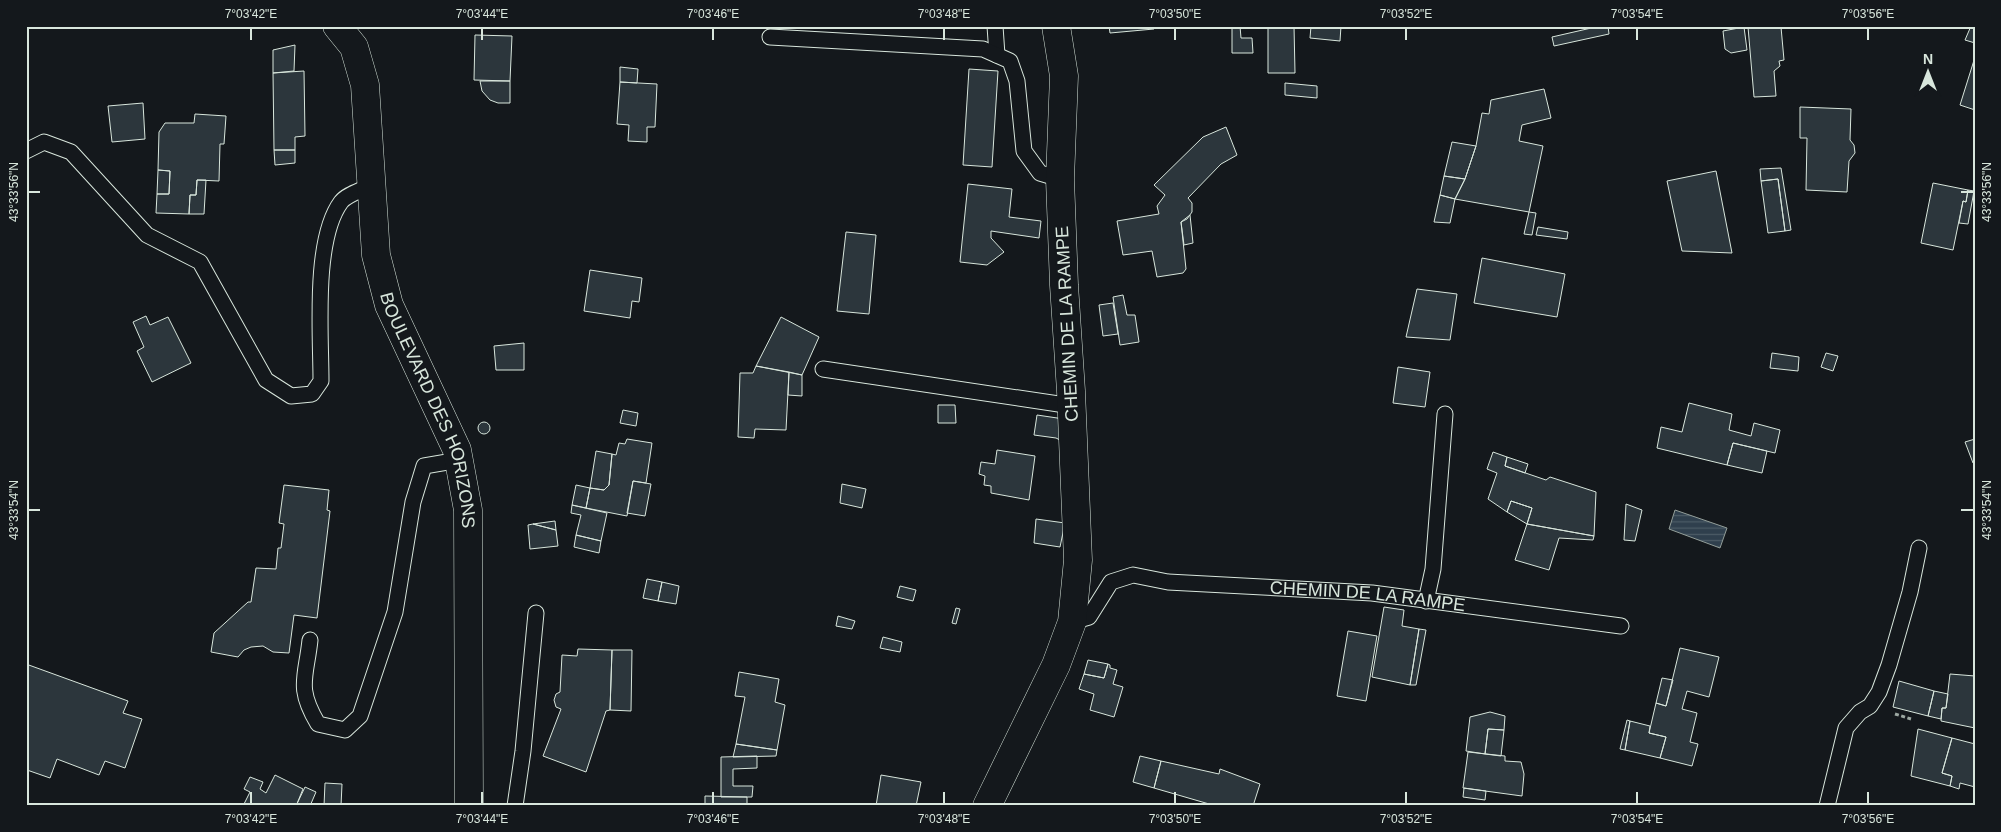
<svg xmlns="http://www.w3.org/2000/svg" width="2001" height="832" viewBox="0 0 2001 832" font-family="Arial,sans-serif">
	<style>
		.water { fill: url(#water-rules); stroke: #939e99 }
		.building { fill: #2c363c; stroke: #d8e6dc }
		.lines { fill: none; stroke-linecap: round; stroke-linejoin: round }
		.lane-casing { stroke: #d8e6dc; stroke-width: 17 }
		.street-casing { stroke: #d8e6dc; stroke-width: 29 }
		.path { stroke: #9da8a2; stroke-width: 3; stroke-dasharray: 4 2.5; stroke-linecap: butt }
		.lane { stroke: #14181c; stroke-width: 15 }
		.street { stroke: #14181c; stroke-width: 28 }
		.ticks { fill: none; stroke: #d8e6dc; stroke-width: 2 }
		.labels { text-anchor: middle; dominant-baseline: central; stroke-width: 4; stroke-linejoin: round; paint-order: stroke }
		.street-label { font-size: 18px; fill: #d8e6dc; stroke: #14181c }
		.neatline { fill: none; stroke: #d8e6dc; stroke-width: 2 }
		.ticks-label { font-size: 12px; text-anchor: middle; fill: #d8e6dc }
	</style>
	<defs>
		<pattern id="water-rules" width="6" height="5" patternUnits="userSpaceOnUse" patternTransform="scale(1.25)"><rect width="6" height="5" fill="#2f3f4d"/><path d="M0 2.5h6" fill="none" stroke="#4c5b66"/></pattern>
	</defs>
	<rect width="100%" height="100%" fill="#14181c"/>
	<path class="water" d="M1675,510l52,18 -7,20 -51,-19z"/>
	<path class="building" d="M1109,26h44l1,3 -44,4z
		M1232,26h8l1,12h11l1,15h-21z
		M1268,26h26l1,47h-27z
		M1311,26h30l-1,15 -30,-3z
		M1600,26h8l1,8 -55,12 -2,-9z
		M1971,26h4v17l-10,-3z
		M1744,27l3,23 -16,3 -6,-4 -2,-18z
		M1748,27h33l3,33 -5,1 1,5 -6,5 2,25 -22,1z
		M475,35l37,1 -2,45 -36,-1z
		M295,45l-1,26 -21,2v-23z
		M1975,57v53l-15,-5z
		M620,67l18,2 -1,14 -17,-1z
		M969,69l29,2 -6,96 -29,-2z
		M304,71l1,65 -10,1v13h-21l-1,-77z
		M480,81h30v22h-12l-8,-3 -8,-9z
		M620,82l37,2 -2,43h-8v15l-19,-1 1,-16 -12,-1z
		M1285,83l32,3v12l-32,-3z
		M1544,89l7,29 -29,7 -3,16 24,5 -14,66 -74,-13 10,-20 11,-33 6,-33 7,1 2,-14z
		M143,103l2,36 -33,3 -4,-36z
		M1800,107l51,2 -1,31 4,5 1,8 -6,8 -2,31 -41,-2 1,-52h-7z
		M195,114l31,2 -2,28h-4l-1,37 -22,-1 -1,15h-6l-1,19 -33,-1 1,-19h12l1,-23 -12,-1 1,-38 6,-9h29z
		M1226,127l11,28 -16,9 -33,34 4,5v9l-5,7 -6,3 5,47 -3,4 -26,4 -5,-26 -29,4 -6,-34 42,-7 -2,-8 8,-11 -11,-10 49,-48z
		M1452,142l24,4 -11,33 -21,-3z
		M274,150h21v13l-20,2z
		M1781,168l10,62 -6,1 -7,-52 -17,2 -1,-12z
		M158,170l12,1 -1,23h-12z
		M1716,171l16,82 -50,-2 -15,-70z
		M1444,176l21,3 -10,20 -15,-4z
		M1778,179l7,52 -17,2 -7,-52z
		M197,180h9l-2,34h-15l1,-19h6z
		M1933,183l35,7 -2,12 -3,-1 -10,49 -32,-7z
		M968,184l44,5 -3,28 32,4 -2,17 -48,-7v7l13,14 -17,13 -27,-3z
		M1968,190l6,1 -6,33 -9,-1 4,-22 3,1z
		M1440,195l15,4 -5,24 -16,-1z
		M1529,212l7,1 -4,22 -8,-1z
		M1190,215l3,28 -9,2 -3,-23z
		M1538,227l30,5 -1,7 -31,-4z
		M846,232l30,3 -7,79 -32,-3z
		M1482,258l83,16 -8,43 -83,-14z
		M590,270l52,8 -3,24 -7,-1 -2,17 -46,-7z
		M1417,289l40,5 -7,46 -44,-3z
		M1123,295l4,20h8l4,27 -19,3 -7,-48z
		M1113,303l5,31 -15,2 -4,-31z
		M146,316l4,9 18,-8 23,46 -39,19 -15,-31 7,-4 -11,-25z
		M781,317l38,20 -17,38 -46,-9z
		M524,343v27h-28l-2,-24z
		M1772,353l27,4 -1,14 -28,-3z
		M1826,353l12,3 -5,15 -12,-4z
		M756,366l33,6 -3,58 -31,-1 -1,9 -16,-1 2,-64h13z
		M1398,367l32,5 -5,35 -32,-4z
		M789,372l13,3v21l-14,-1z
		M1689,403l43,11 -3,16 22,6 3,-13 26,7 -5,23 -42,-10 -6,22 -70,-17 4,-21 21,5z
		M938,405h17l1,18h-18z
		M623,410l15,3 -2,13 -16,-3z
		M1037,415l27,4 2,24 -10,-5 -22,-3z
		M478 428a6 6 0 1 1 12 0a6 6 0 1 1-12 0Z
		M627,439l25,4 -6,40 -13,-2 -6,35 -41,-8 4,-20 14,2 5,-5 3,-31 4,1 3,-12 6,1z
		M1975,439v23l-2,1 -8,-21z
		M1733,443l34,8 -5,22 -35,-8z
		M997,450l38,6 -6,44 -38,-7v-7l-7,-1 1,-9 -6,-2 2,-12 14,2z
		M596,451l16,3 -3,31 -5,5 -14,-2z
		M1493,452l14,5 -2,9 41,14 4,-3 46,15 -2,44 -67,-12 5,-16 -21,-7 -4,11 -19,-13 9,-26 -10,-4z
		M1507,457l21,7 -3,9 -20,-7z
		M633,481l18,3 -6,32 -18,-3z
		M842,484l24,5 -4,19 -22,-5z
		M284,485l45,5 -2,20 3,1 -13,107 -23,-3 -5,38 -16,-1 -10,-6 -12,1 -7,3 -6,7 -27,-5 3,-19 34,-31h3l5,-34 20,1 2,-21h3l3,-24 -5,-1z
		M576,485l14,3 -4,20 -14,-3z
		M1511,501l21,7 -5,16 -20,-12z
		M1626,504l16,6 -7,31 -11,-1z
		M572,505l35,8 -6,28 -25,-6 5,-20 -10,-2z
		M1036,519l29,4 -5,24 -26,-4z
		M555,521l1,9 -23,-6z
		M533,524l23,6 2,16 -28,3 -2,-24z
		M1527,524l67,12 -1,4 -34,-2 -10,32 -34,-10z
		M576,535l25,6 -2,12 -25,-6z
		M647,579l15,3 -4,19 -15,-3z
		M662,582l17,4 -3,18 -18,-3z
		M900,586l16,4 -3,11 -16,-4z
		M1384,607l20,3 -2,16 17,3 -9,56 -38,-8z
		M956,608l4,1 -4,15 -4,-1z
		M838,616l17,5 -3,8 -16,-3z
		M1419,629l7,1 -10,55h-6z
		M1348,631l29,5 -11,65 -29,-5z
		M883,637l19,5 -2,10 -20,-4z
		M1680,648l39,9 -10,40 -22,-6 -5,18 15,4 -7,29 8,2 -6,22 -32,-8 6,-21 -17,-4 7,-30 10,3z
		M578,649l34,1 -2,60 -4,1 -20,61 -43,-16 18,-47 -5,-2 -2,-7 2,-6 4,-2 2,-37 15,1z
		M612,650h20l-1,61 -21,-1z
		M1088,660l20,4 -4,14 -20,-4z
		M26,664l102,37 -5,12 19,6 -17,49 -20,-7 -6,14 -42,-16 -7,19 -23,-8 -1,3z
		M1108,664l2,1v3l7,2 -4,14 10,3 -9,30 -24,-7 4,-16 -15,-5 5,-15 20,4z
		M739,672l40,7 -4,23 10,3 -8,45 -41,-6 9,-47 -10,-1z
		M1950,674l25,2v52l-34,-7 1,-13h4z
		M1662,678l11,2 -7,26 -10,-3z
		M1899,681l35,10 -6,25 -35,-9z
		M1934,691l14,3 -2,14h-4l-1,11 -13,-3z
		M1490,712l15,4 -1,14 -16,-1 -3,25 -19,-3 4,-34z
		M1627,720l3,1 -5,29 -5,-1z
		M1630,721l20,5 -1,7 17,4 -6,21 -35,-8z
		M1488,729l16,1 -3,26 -16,-2z
		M1918,729l34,9 -10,35 10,3 -2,10 -39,-10z
		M1952,738l23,6v43l-15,-4 -1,6 -9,-3 2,-10 -10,-3z
		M736,744l41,6 -1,6 -43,1z
		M1468,752l37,4v5l16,1 3,12 -2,22 -59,-8z
		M757,756v12l-24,1v17h20l-1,11h-31v-40z
		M1140,756l21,5 -7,27 -21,-6z
		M1161,761l58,13 1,-5 40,15 -7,22h-37l-62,-18z
		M275,775l28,14 -7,17h-53l7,-14 -6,-3 6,-12 13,5 -3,7 6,4z
		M881,775l40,7 -5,24h-40z
		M325,783l17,1 -1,22h-17z
		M305,787l11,5 -6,14h-14z
		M1464,788l22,3 -1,9 -22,-3z
		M705,796l42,1v9h-42z"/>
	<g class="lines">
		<g class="lane-casing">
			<g id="lane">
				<path d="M995,26l2,29"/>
				<path d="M770,37l213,12 27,12 7,20 7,70 16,22 20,6"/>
				<path d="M26,151l18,-9 27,10 76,83 53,27 66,118 25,16 21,-2 9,-13c0,-47 -8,-141 20,-179 6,-8 22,-12 30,-17"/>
				<path d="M823,369l249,37"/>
				<path d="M1426,601l7,-32 12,-155"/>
				<path id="s1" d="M1072,622l17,-5 22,-35 22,-7 35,7 204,11 249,33"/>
				<path d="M310,640c-4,38 -14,47 8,84l27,6 15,-14 35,-104 18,-110 11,-36 35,-6"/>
				<path d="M515,806l8,-55 13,-138"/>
				<path d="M1827,806l19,-78 14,-16 10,-6 9,-14 10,-27 21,-73 9,-44"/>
			</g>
		</g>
		<g class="street-casing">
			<g id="street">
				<path id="s2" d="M337,26l17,21 11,38 11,170 13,50 68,145 11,60 1,296"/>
				<path d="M987,806l69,-141 16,-43 6,-62 -7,-169 -7,-106 -4,-106 4,-103 -8,-50"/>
			</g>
		</g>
		<path class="path" d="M1895,714l16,5"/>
		<use href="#lane" class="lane"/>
		<use href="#street" class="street"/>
	</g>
	<path class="ticks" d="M251,28v12M482,28v12M713,28v12M944,28v12M1175,28v12M1406,28v12M1637,28v12M1868,28v12M28,192h12M1961,192h13M28,510h12M1961,510h13M251,792v12M482,792v12M713,792v12M944,792v12M1175,792v12M1406,792v12M1637,792v12M1868,792v12"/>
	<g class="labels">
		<g class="street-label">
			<text transform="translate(1067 324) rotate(-93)">CHEMIN DE LA RAMPE</text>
			<text stroke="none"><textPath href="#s2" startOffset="402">BOULEVARD DES HORIZONS</textPath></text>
			<text stroke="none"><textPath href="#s1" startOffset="318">CHEMIN DE LA RAMPE</textPath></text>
		</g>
	</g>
	<rect width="2001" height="832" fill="none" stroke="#14181c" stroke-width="55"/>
	<g transform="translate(1928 72)" stroke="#14181c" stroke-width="4" paint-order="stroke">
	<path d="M0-4L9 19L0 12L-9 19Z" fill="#d8e6dc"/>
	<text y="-8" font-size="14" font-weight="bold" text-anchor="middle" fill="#d8e6dc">N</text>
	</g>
	<rect x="28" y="28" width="1946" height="776" class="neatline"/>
	<g class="ticks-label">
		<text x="251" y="18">7°03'42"E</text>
		<text x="482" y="18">7°03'44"E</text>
		<text x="713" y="18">7°03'46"E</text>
		<text x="944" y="18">7°03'48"E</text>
		<text x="1175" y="18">7°03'50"E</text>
		<text x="1406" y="18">7°03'52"E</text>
		<text x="1637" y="18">7°03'54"E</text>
		<text x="1868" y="18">7°03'56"E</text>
		<text transform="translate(14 192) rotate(-90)" y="4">43°33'56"N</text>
		<text transform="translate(1987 192) rotate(-90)" y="4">43°33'56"N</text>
		<text transform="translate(14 510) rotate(-90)" y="4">43°33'54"N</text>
		<text transform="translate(1987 510) rotate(-90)" y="4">43°33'54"N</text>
		<text x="251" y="823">7°03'42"E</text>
		<text x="482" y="823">7°03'44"E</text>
		<text x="713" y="823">7°03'46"E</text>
		<text x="944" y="823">7°03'48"E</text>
		<text x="1175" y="823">7°03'50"E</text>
		<text x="1406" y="823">7°03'52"E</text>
		<text x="1637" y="823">7°03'54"E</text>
		<text x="1868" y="823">7°03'56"E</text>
	</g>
</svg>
